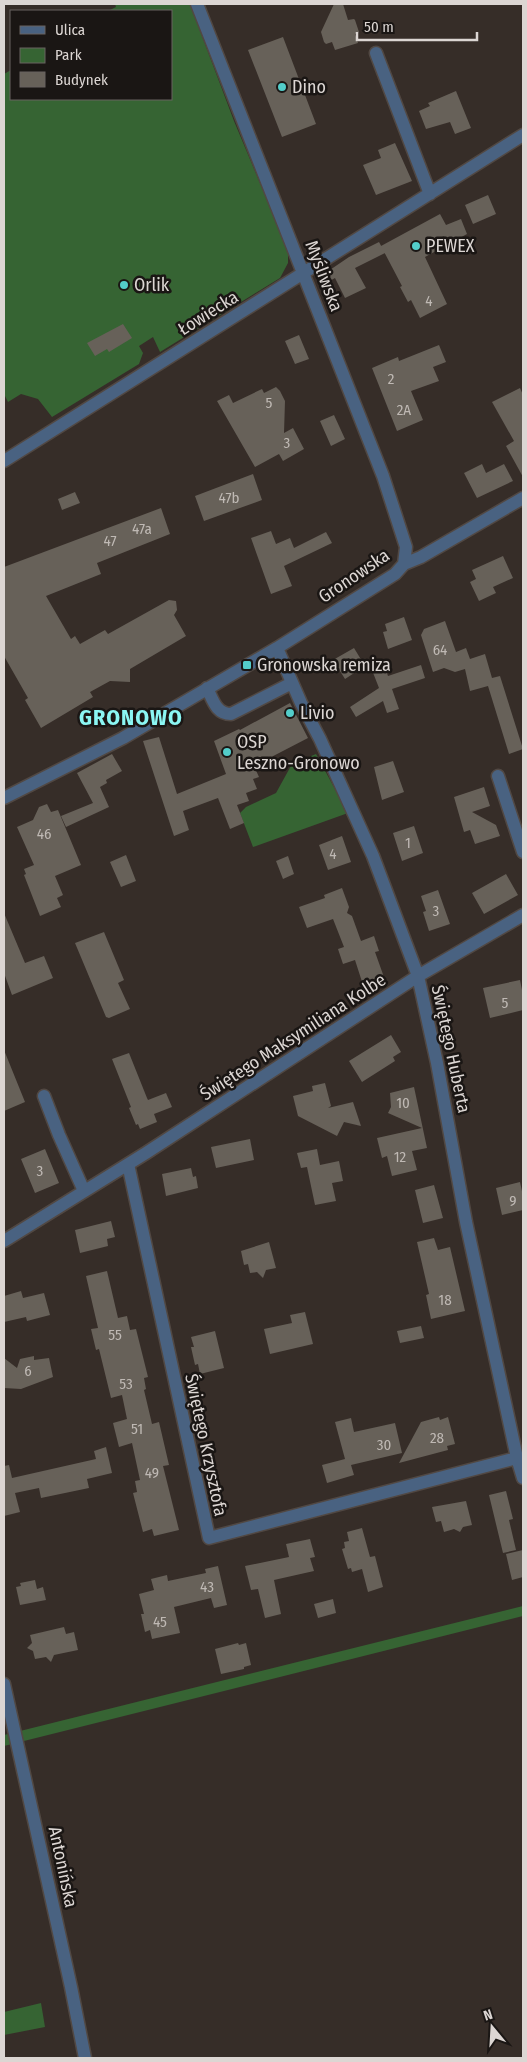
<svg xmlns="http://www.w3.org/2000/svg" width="527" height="2062" viewBox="0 0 527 2062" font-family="'Fira Sans Condensed',sans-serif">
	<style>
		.green { fill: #366433 }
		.building { fill: #676159 }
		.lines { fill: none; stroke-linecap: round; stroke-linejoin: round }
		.minor-casing { stroke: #514843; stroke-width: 15 }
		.minor { stroke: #496281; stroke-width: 12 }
		.poi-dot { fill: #53cdca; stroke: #1a1614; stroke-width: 2 }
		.labels { text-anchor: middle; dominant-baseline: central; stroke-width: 5; stroke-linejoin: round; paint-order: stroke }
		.number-label { font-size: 15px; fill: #bfb9b4 }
		.poi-label { font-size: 18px; fill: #dcd6d3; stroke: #1a1614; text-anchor: start }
		.street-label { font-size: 18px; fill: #dcd6d3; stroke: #1a1614 }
		.district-label { font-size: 22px; font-weight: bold; letter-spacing: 1px; fill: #8bf6f3; stroke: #1a1614 }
	</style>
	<rect width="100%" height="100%" fill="#362d28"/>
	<path class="green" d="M115,4h75l44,117 54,129v13l-8,15 -120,74 -7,-15 -14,9 4,7 -4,11 -87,53 -14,-18 -17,-5 -13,8 -4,-8v-320l7,-4v29h160v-88h-63l8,-4z
		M316,754l32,59 -95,34 -13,-34 6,-6 30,-14 16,-29z
		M523,1606v10l-519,130v-11z
		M41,2003l4,24 -41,8v-23z"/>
	<path class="building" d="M334,4h9l5,16 6,-1 1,1 4,12 -4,2 3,9 -23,7 -3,-8 -6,2 -2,-2 -3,-10z
		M283,37l33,87 -34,13 -34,-87z
		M456,91l15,37 -16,6 -5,-12 -24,7 -7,-18 11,-5 -2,-3z
		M395,143l17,38 -36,14 -13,-30 18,-7 -3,-8z
		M488,195l8,19 -23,10 -8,-19z
		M440,214l6,11 15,-6 6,15 -42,23 22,47 -27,14 -9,-18 -3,2 -8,-15 2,-1 -21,-40z
		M379,242l6,11 -30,15 11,20 -21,10 -10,-20 -9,5 -5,-7 28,-19z
		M123,324l9,14 -23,14 -2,-3 -12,7 -8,-13z
		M299,335l10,24 -14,5 -10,-23z
		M439,345l7,17 -13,5 6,14 -28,10 12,29 -26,11 -25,-63 26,-11 1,4z
		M276,387l4,4 5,10 -1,32 9,-5 11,21 -21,12 -4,-7 -24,13 -38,-66 12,-6 4,8 29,-14 2,4z
		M520,388l3,7v82l-17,-31 8,-5 -22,-39z
		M334,415l11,24 -14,7 -11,-25z
		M482,464l4,9 18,-9 9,17 -36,17 -13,-25z
		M253,474l9,26 -58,21 -9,-25z
		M75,492l5,11 -18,7 -4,-11z
		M161,508l9,26 -73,29 4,11 -55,22 25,43 4,-3 5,8 25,-14 3,4 61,-34 7,1 1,9 -3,5 12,21 -56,33v13l-20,-1 -20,11 3,5 -52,31 -16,-28 3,-2 -24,-42v-89z
		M271,531l5,13 14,-6 4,10 32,-16 6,11 -48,23 8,20 -21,8 -20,-56z
		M503,556l10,22 -20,9 3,6 -17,8 -9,-19 6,-3 -4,-9z
		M404,617l8,23 -24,9 -5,-17 4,-1 -2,-7z
		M445,621l11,31 10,-4 4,11 15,-5 7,24 8,-2 23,73 -14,5 -21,-68 -18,5 -5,-22 -10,3 -11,-4 -11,4 -12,-37 3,-6z
		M354,648l11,18 -20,13 -12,-19z
		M383,661l5,15 33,-11 4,13 -33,11 7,20 -12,4 -4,-12 -27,16 -6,-10 29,-19 -9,-23z
		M290,703l18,35 -54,28 5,11 -6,2 4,10 -11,4 3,8 -12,4 7,18 -14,6 -12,-31 -35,13 6,19 -15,6 -31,-95 16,-4 18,57 49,-20 -12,-33 25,-12 1,1z
		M112,754l10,17 -16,9 1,3 -7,4 9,20 -43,20 -5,-11 32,-13 -16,-30z
		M393,761l11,31 -22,8 -8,-33z
		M484,787l6,19 -18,6 24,13 4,11 -25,8 -5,-14 -6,2 -10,-35z
		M47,804l4,8 7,-2 23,55 -26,11 8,19 -6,3 4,9 -21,9 -16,-41 2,-1 -2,-5 10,-4 -17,-38 16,-7 6,-13z
		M414,826l9,27 -21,8 -9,-28z
		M342,836l9,26 -23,8 -9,-25z
		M126,855l10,26 -15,6 -11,-25z
		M288,856l6,18 -11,5 -7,-18z
		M506,874l12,21 -34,19 -12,-21z
		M342,888l7,19 -2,6 5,3 9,25 13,-5 5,15 -4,1 10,28 -21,8 -9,-28 -12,4 -5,-15 6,-2 -11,-28 -26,9 -8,-21 26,-9 -1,-3z
		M438,890l12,34 -21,7 -6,-19 3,-1 -5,-15z
		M4,913l21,50 19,-7 9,22 -41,17 -8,-22z
		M104,932l20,48 -6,3 12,26 -21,9 -3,-1 -31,-74z
		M520,980l3,15v15l-33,8 -7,-30z
		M391,1035l10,17 -8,5 2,4 -33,21 -13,-21z
		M4,1050l21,52 -21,9z
		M129,1053l18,45 1,2 18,-7 6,14 -18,7 3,8 -17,7 -2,-5 -2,1 -7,-17 2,-1 -19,-48z
		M325,1083l6,23 -3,2 25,-6 8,24 -17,-4 -7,14 -39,-20 -5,-20 20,-5 -1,-5z
		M414,1087l13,61 -15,3 5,19 -25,6 -5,-20 -5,2 -5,-20 45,-10 -34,-15 3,-6 -1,-14z
		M250,1139l4,21 -38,8 -5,-21z
		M45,1149l14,34 -24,10 -14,-34z
		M317,1149l3,16 19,-4 4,20 -11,2 4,18 -21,4 -8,-38 -6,1 -4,-15z
		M191,1168l2,9 3,-1 2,12 -32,8 -4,-22z
		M520,1182l3,14v14l-21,5 -6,-27z
		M434,1185l9,33 -20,5 -8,-33z
		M111,1221l4,16 -8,2 1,7 -28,7 -5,-23z
		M434,1238l4,12 12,-3 15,64 -34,8 -5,-24 3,-1 -12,-52z
		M269,1242l7,26 -10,2 -3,8 -6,-6 -7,1 -2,-9 -4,1 -3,-14z
		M107,1271l11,47 9,-2 3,14 6,-1 12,48 -4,1 2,11 -2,1 8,34 7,-2 10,43 -6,1 16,64 -25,6 -2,-7 -9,3 -10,-39 4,-1 -2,-11 5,-1 -8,-37 -13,4 -6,-24 14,-4 -5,-24 -11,3 -12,-49 -3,1 -5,-21 7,-1 -12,-52z
		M21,1291l2,7 21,-5 6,22 -23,6 -1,-4 -22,5v-26z
		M305,1312l8,32 -43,10 -6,-25 28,-6 -2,-8z
		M421,1326l3,12 -24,5 -3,-12z
		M215,1331l9,37 -24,6 -2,-10 -3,1 -4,-18h3l-3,-10z
		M34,1356v4l15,-2 4,19 -32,12 -17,-1v-30l13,10 3,-9z
		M439,1417l1,3 8,-3 7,27 -8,2 1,4 -49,13 22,-41z
		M351,1418l3,14 41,-9 7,30 -51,12 3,10 -27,8 -5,-18 23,-6 -10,-37z
		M106,1447l6,26 -25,6 2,9 -48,10 -2,-10 -24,5 5,19 -16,4v-50l5,-1 3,13 84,-19 -2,-8z
		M506,1491l7,28 -4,1 7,30 -13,3 -14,-58z
		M466,1501l6,24 -9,2 -3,5 -6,-3 -10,3 -3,-11 -5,1 -4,-15z
		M362,1528l8,29 5,-1 8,31 -15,5 -6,-23 -10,3 -1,-4 -3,1 -6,-20 3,-1 -1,-6 5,-1 -2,-9z
		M310,1539l5,18 -5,1 4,13 -40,9 7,34 -16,4 -7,-29 -7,1 -6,-24 44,-9 -3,-13z
		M523,1550v27l-11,3 -6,-26z
		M218,1566l9,39 -13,3 -3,-10 -37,9 6,26 -28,6 -2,-9 -5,2 -4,-18h3l-5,-20 15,-4 -3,-11 16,-4 1,6 38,-8 -1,-4z
		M35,1580l2,9 6,-2 3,13 -26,5 -4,-18 5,-1 -1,-3z
		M333,1599l3,14 -18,5 -4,-14z
		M64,1627l2,7 8,-2 4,18 -24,5 -3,7 -5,-5 -11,2 -2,-8 -6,-3 5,-5 -2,-8z
		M238,1643l1,2 7,-2 5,22 -7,2v2l-23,5 -6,-25z"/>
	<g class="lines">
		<g class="minor-casing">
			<path id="minor" d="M197,4l186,472 23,71 -2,17
				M376,53l54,141
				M4,461l519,-326
				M277,648l24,55 19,36 53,117 45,120 19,87 29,159 51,236 6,20
				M207,688c6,12 9,26 24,26l61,-31
				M498,776l25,76
				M4,798l119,-60 154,-90 118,-74 9,-10 17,-7 102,-59
				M44,1096l15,39 25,56
				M128,1164l81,374 308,-80
				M4,1241l142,-88 272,-177 105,-61
				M4,1684l67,303 14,71"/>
		</g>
		<use href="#minor" class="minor"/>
	</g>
	<g class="poi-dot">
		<circle cx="282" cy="87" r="5"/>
		<circle cx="416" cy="246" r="5"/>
		<circle cx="124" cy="285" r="5"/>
		<rect x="242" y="660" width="10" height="10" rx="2.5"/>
		<circle cx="290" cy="713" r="5"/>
		<circle cx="227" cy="752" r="5"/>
	</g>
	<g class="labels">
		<g class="number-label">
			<text x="429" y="301">4</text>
			<text x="391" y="379">2</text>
			<text x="269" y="403">5</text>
			<text x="404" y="410">2A</text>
			<text x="287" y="443">3</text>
			<text x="229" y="498">47b</text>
			<text x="142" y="529">47a</text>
			<text x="110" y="541">47</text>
			<text x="440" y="650">64</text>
			<text x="44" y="834">46</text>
			<text x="408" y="843">1</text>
			<text x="333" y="854">4</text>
			<text x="436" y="911">3</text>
			<text x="505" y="1003">5</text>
			<text x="403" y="1103">10</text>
			<text x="400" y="1157">12</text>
			<text x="40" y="1171">3</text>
			<text x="513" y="1201">9</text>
			<text x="445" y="1300">18</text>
			<text x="115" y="1335">55</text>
			<text x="28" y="1371">6</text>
			<text x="126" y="1384">53</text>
			<text x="137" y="1429">51</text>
			<text x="437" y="1438">28</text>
			<text x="384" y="1445">30</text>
			<text x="152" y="1473">49</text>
			<text x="207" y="1587">43</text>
			<text x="160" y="1622">45</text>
		</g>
		<g class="poi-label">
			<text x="292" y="87">Dino</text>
			<text x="426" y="246">PEWEX</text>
			<text x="134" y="285">Orlik</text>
			<text x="257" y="665">Gronowska remiza</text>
			<text x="300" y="713">Livio</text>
			<text x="237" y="742">OSP<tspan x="237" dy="21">Leszno-Gronowo</tspan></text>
		</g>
		<g class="street-label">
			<text transform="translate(324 276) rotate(69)">Myśliwska</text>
			<text transform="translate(208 313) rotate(-32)">Łowiecka</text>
			<text transform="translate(354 576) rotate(-34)">Gronowska</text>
			<text transform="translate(293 1037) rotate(-33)">Świętego Maksymiliana Kolbe</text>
			<text transform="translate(451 1049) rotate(78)">Świętego Huberta</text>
			<text transform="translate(206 1445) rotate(78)">Świętego Krzysztofa</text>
			<text transform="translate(63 1867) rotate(78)">Antonińska</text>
		</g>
		<g class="district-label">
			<text x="131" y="717">GRONOWO</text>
		</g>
	</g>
	<rect width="527" height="2062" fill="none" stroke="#dcd6d3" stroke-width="10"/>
	<rect x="10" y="10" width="162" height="90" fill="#1a1614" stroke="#686360"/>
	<rect x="20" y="26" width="25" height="8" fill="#496281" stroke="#686360"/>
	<text x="55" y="35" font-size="15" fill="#dcd6d3">Ulica</text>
	<rect x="20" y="48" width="25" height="15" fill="#366433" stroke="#686360"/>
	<text x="55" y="60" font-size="15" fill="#dcd6d3">Park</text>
	<rect x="20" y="72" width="25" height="15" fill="#676159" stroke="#686360"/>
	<text x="55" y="85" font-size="15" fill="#dcd6d3">Budynek</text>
	<g transform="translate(492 2027) rotate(342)" stroke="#1a1614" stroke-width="4" paint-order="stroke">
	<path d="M0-4L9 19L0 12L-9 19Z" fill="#dcd6d3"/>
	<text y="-8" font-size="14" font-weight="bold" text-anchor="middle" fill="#dcd6d3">N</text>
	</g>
	<path d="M357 32v8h120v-8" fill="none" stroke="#dcd6d3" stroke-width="2.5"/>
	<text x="364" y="32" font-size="15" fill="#dcd6d3" stroke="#1a1614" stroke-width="4" paint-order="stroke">50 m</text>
</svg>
